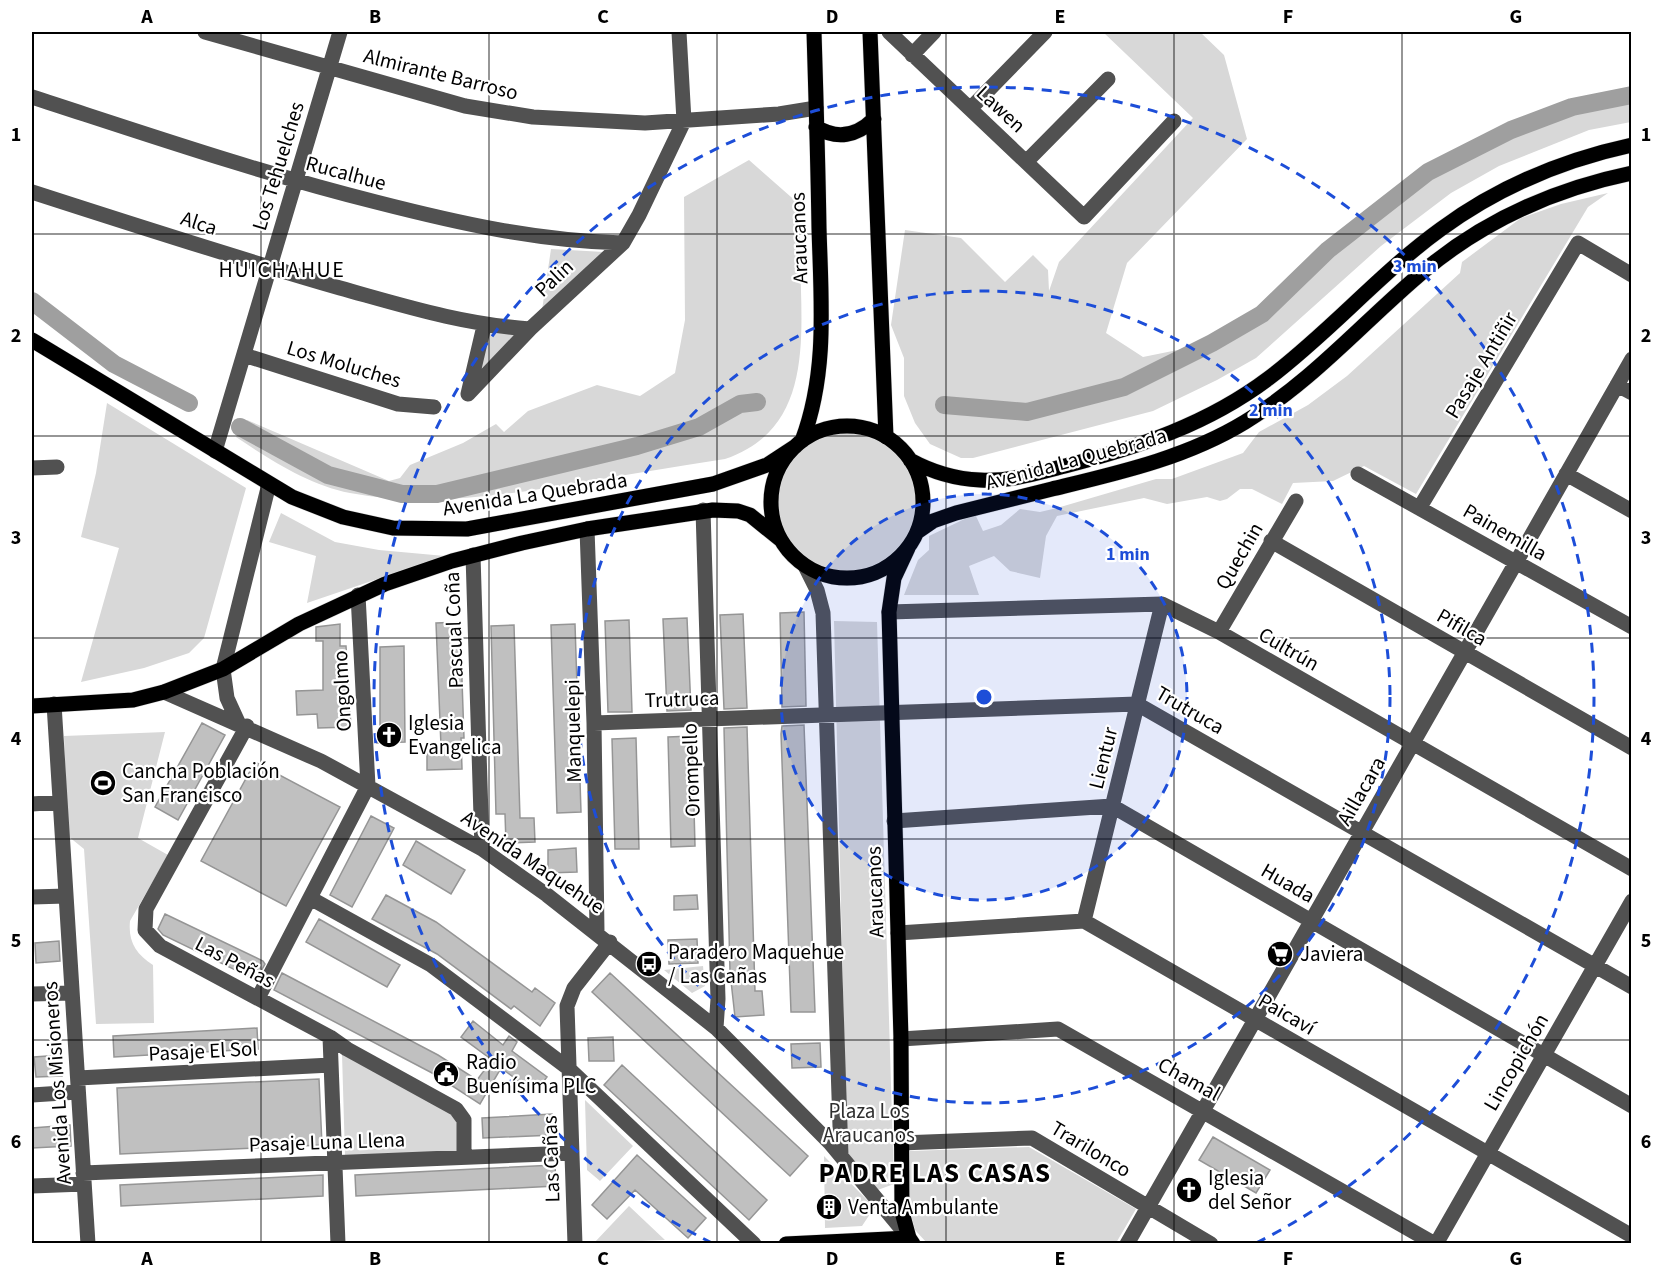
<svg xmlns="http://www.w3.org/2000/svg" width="1663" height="1275" viewBox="0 0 1663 1275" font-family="'Source Sans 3',sans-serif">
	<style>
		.green { fill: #d8d8d8 }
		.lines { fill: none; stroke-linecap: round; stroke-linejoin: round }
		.canal { stroke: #9f9f9f; stroke-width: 18 }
		.building { fill: #c0c0c0; stroke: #959595; stroke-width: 1.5 }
		.major-casing { stroke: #dbdbdb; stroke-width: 16 }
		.minor { stroke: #515151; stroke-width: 15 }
		.major { stroke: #000; stroke-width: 15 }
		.grid { fill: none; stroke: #000; stroke-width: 1.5; stroke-opacity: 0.55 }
		.ring { fill: none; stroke: #1d4ed8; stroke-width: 3; stroke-dasharray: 10 8 }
		.labels { text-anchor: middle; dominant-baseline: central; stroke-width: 4.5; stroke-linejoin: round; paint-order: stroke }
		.street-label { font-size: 21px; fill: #000; stroke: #fff }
		.poi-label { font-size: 21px; fill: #000; stroke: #fff; text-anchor: start }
		.park-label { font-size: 21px; fill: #2f2f2f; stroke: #fff }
		.neighbourhood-label { font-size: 22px; letter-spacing: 1.5px; fill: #000; stroke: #fff }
		.district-label { font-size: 27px; font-weight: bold; letter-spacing: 1.5px; fill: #000; stroke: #fff }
		.centre { fill: #1d4ed8; stroke: #fff; stroke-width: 3 }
		.ring-label { font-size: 18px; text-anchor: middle; font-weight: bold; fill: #1d4ed8; stroke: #fff; stroke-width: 4.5; stroke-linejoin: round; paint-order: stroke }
		.neatline { fill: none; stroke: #000; stroke-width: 2 }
		.grid-label { font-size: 20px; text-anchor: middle; font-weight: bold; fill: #000 }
	</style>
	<rect width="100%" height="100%" fill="#fff"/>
	<path class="green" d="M1103,32h97l24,23 23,84 -120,124 -21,70 37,24 69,-14 50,-29 66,-64 100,-78 83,-42 61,-23 59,-12v27l-42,8 -90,36 -48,27 -70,53 -125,112 -39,22 -64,31 -180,47h-12l-31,-14 -15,-21 -11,-27v-38l-13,-33 14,-95 56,8 44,44 28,-27 15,15 1,21 10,-29 134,-144z
		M749,160l50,44c1,29 1,58 2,87 2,69 1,142 -76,168 -51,8 -102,16 -153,25 -74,12 -148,23 -222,9 -41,-8 -80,-33 -114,-56l11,-17 142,61 11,-3 10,-13 53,-22 33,-19 8,8 24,-21 69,-26 43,11 35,-23 10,-53 -1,-123z
		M1608,193l-20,14 -172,287 -52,-28 -31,15 -40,2 -11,21 -30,-15h-12l-13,10 -7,2 -13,-4 -40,7 -23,-6 -87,18 -11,20 -6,42 -30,-7 -16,-15 -25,10 10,29h-75l14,-35 11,-10v-14l46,-22 8,17 18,-6 19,-16 20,3 17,-4 99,-29h16l71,-26 16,-21 49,-27 39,-29 113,-103 2,-11 59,-44 40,-14z
		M551,249l53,3 -62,58z
		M488,331l31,2 -42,43z
		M107,403l139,85 -42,150 -15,15 -45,15 -63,14 38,-134 -38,-11 15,-64z
		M778 502a69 69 0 1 1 138 0a69 69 0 1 1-138 0Z
		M281,513l54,29 44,8 66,6 -138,47 9,-47 -47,-14z
		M834,621l43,1 17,562 -19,7 -27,-30 -1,-10z
		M165,732l-27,106 30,17 -38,66c-2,21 6,33 23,44l1,58 -58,1 -12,-175 -16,-13 -4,-100z
		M703,966l2,20 -13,7 -28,-23z
		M342,1054l115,63 1,35 -113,4z
		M585,1100l48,46 -33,35 -13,-11z
		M1029,1147l107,62 -20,34h-189l-12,-13 -5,-19v-60z
		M824,1156l46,47 2,8 -10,15 -37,2z
		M629,1206l36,34 -71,3z"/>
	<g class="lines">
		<path class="canal" d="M32,301l82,63 75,39
			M944,405l83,7 97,-25 88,-44 50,-29 66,-64 100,-78 83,-42 61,-23 60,-12
			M240,427l88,48 74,19h35l200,-48 62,-19 41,-23 17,-2"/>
	</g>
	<path class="building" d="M804,612l2,94 -24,1 -2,-94z
		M743,614l4,94 -23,1 -4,-94z
		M687,618l4,92 -24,1 -4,-92z
		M629,620l3,92h-24l-3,-91z
		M460,622l4,116h-3l1,31 -35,1v-24h14l-5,-123z
		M340,624v22h6l5,81 -33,1 -1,-14 -20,1 -1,-24 27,-1v-49h-7v-14z
		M575,624l6,188 -24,1 -6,-188z
		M514,625l6,193h14l1,24 -29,1 -1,-29h-9l-5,-188z
		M404,646l1,96 -28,1 3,-17v-79z
		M202,723l23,12 -47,85 -23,-13z
		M804,725l11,287h-24l-10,-278 1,-8z
		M747,727l8,264h7l2,24 -29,2 -5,-45 -6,-244z
		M692,736l3,110 -24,1 -3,-110z
		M636,738l3,111h-24l-3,-110z
		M255,762l85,45 -54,99 -85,-45z
		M371,816l23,12 -42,79 -22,-12z
		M416,841l49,29 -14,24 -48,-29z
		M576,848l1,24 -29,1v-23z
		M386,895l50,27 96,70 3,-4 20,15 -15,23 -26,-20 -3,3 -74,-55 -65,-35z
		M697,895l1,14 -24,1v-14z
		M165,914l98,47 2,3 -9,16 -93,-45 -5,-6z
		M319,919l81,46 -13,22 -81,-45z
		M697,939l1,24 -29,1 -1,-24z
		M59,941l1,20 -24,2 -1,-20z
		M282,973l156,82 39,25 15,-20 -31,-23 12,-16 30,24 6,-9 8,6 -5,9 35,26 -12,16 -34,-25 -21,36 -46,-30 -160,-84z
		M610,973l198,183 -18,20 -198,-184z
		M257,1028l1,21 -144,8 -1,-21z
		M613,1037l1,24h-25l-1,-23z
		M820,1043l1,24 -29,1 -1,-24z
		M61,1055l1,21 -26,1 -2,-20z
		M622,1065l145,135 -18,20 -145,-135z
		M319,1079l3,66 -202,9 -3,-66z
		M552,1114l2,21 -71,3 -1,-20z
		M70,1125l1,21 -39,2v-20z
		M1213,1137l57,33 -14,23 -57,-33z
		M637,1155l69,63 -18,20 -53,-48 -28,29 -15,-14z
		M555,1165l1,21 -200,10 -1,-21z
		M323,1175v21l-202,10 -1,-21z"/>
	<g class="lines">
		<g class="major-casing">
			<path id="major" d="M870,32l16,405
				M816,127c21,13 41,9 58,-8
				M32,340l260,157 51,20 50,11 74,1 246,-45 54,-19 29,-19
				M771 502a76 76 0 1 1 152 0a76 76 0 1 1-152 0Z
				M802,441c26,-69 19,-141 17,-213 -1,-65 -3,-131 -5,-196
				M910,460c22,12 45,19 70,20 29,2 57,-7 85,-14 74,-19 143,-42 204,-88 61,-46 111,-105 172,-149 57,-42 122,-69 191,-84
				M917,532l16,-11 23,-8c32,-8 64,-16 96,-24 66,-16 134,-31 193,-67 68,-41 119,-101 180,-152 60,-50 130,-81 207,-97
				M908,548l-14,30 -5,34 12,427 1,173 7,26 4,6
				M32,706l101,-6 31,-8 59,-23 76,-45 86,-40 67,-23 70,-18 65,-14 126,-19 25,1 12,4 31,25
				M786,1244l123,-6"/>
		</g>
		<path class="minor" d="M205,32l260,74 68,11 112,6 134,-9 37,-6
			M889,32l195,185 90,-96
			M912,55l22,-23
			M32,97c114,37 228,76 344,105 82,21 161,39 247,41
			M970,109l75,-77
			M1026,162l82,-83
			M32,192c102,33 204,66 308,96 65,18 121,36 190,41
			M244,355l154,49 36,3
			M1617,385l15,8
			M468,394l62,-65 93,-86 16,-28 45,-94 -5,-89
			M468,394l16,-68
			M215,451l125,-419
			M32,468l25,-1
			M1358,474l274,153
			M1566,474l66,37
			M1420,507l158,-264 54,32
			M703,510l15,489 -2,29
			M587,529l7,194 3,209
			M1271,541l361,207
			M473,555l9,294
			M805,566l12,24 6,23 18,543
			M358,595l10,191
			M889,612l273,-8 57,28 413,237
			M1219,632l77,-131
			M164,692l157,69 161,88 65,46 169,133 114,115 79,95
			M54,704l34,540
			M238,722l-11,-24 -4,-29 46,-185
			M594,723l543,-19 495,283
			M247,726l-101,183 -1,21 15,16 170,91 17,12 109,60 8,11v37
			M32,804l28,-2
			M894,821l218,-15 520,300
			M32,897l34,-1
			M310,898l121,67 137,103 186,176
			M1084,921l78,-317
			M898,933l186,-12 548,315
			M32,994l40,-1
			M258,998l110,-212
			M330,1037l8,207
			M901,1039l157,-10 377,215
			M78,1078l253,-13
			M32,1095l46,-3
			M901,1143l131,-5 179,106
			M83,1173l489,-20
			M32,1186l52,-2
			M575,1244l-8,-238 7,-18 36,-46
			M1127,1244l505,-885
			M1436,1244l196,-343"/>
		<use href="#major" class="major"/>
	</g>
	<path class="grid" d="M261,32v1212M489,32v1212M717,32v1212M946,32v1212M1174,32v1212M1402,32v1212M32,234h1600M32,436h1600M32,638h1600M32,839h1600M32,1040h1600"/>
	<circle cx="984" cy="697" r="203" fill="#1d4ed8" fill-opacity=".12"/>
	<g class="ring">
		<circle cx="984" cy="697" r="203"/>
		<circle cx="984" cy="697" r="406"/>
		<path d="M712 1243A610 610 0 1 1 1256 1243"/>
	</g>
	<defs>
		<g id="church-disc" transform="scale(1.35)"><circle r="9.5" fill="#000" stroke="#fff"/><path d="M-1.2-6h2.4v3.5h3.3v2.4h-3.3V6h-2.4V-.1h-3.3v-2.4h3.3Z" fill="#fff"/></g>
		<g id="stadium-disc" transform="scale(1.35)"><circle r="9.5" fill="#000" stroke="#fff"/><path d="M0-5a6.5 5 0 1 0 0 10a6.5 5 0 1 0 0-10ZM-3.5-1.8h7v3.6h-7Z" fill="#fff"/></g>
		<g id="supermarket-disc" transform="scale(1.35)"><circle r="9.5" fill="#000" stroke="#fff"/><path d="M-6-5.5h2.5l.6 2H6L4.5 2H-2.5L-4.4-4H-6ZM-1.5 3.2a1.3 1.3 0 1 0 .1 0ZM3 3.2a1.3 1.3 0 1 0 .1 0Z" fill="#fff"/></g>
		<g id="bus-disc" transform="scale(1.35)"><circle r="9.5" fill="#000" stroke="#fff"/><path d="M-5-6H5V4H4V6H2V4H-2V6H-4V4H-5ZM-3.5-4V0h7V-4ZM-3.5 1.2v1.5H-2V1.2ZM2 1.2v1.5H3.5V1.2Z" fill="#fff"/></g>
		<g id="civic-disc" transform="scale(1.35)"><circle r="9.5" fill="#000" stroke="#fff"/><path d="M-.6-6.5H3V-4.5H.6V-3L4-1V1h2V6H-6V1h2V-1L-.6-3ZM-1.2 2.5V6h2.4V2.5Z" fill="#fff"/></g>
		<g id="building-disc" transform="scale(1.35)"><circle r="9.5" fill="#000" stroke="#fff"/><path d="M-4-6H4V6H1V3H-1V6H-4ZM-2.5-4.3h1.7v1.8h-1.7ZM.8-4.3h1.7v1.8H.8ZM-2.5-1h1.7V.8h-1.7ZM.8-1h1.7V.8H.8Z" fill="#fff"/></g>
	</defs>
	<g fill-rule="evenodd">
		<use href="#church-disc" x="389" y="735"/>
		<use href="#stadium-disc" x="103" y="783"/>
		<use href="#supermarket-disc" x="1280" y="954"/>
		<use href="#bus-disc" x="649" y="964"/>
		<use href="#civic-disc" x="446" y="1074"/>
		<use href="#church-disc" x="1189" y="1190"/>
		<use href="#building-disc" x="829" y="1207"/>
	</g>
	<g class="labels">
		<g class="street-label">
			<text transform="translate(441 74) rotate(14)">Almirante Barroso</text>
			<text transform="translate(1001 109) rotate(43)">Lawen</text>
			<text transform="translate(278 166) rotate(-73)">Los Tehuelches</text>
			<text transform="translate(346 173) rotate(15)">Rucalhue</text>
			<text transform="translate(199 223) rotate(18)">Alca</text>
			<text transform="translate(799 238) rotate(-92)">Araucanos</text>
			<text transform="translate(554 278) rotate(-43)">Palin</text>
			<text transform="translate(344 364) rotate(17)">Los Moluches</text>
			<text transform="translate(1481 365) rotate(-59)">Pasaje Antiñir</text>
			<text transform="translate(1076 459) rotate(-15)">Avenida La Quebrada</text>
			<text transform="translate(535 494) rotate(-9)">Avenida La Quebrada</text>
			<text transform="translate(1505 532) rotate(30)">Painemilla</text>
			<text transform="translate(1239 556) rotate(-60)">Quechin</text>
			<text transform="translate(1462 627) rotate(30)">Pifilca</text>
			<text transform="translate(454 630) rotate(-92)">Pascual Coña</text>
			<text transform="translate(1289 649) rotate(30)">Cultrún</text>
			<text transform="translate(342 691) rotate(-93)">Ongolmo</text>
			<text transform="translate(682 699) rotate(-2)">Trutruca</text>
			<text transform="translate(1190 710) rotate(30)">Trutruca</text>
			<text transform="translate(573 731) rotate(-91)">Manquelepi</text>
			<text transform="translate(1103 758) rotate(-76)">Lientur</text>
			<text transform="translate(691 770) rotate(-92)">Orompello</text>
			<text transform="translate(1361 791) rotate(-60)">Aillacara</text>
			<text transform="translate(533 862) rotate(34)">Avenida Maquehue</text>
			<text transform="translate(1288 883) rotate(30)">Huada</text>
			<text transform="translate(875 892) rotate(-92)">Araucanos</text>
			<text transform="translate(235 962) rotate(28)">Las Peñas</text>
			<text transform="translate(1287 1014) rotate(30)">Paicaví</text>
			<text transform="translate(203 1051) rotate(-3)">Pasaje El Sol</text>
			<text transform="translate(1516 1062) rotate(-60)">Lincopichón</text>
			<text transform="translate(1189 1079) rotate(29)">Chamal</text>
			<text transform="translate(57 1083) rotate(-94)">Avenida Los Misioneros</text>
			<text transform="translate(327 1142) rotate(-2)">Pasaje Luna Llena</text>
			<text transform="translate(1091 1149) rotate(31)">Trarilonco</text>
			<text transform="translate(551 1159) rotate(-92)">Las Cañas</text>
		</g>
		<g class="poi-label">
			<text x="408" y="723">Iglesia<tspan x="408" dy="24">Evangelica</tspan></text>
			<text x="122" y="771">Cancha Población<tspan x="122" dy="24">San Francisco</tspan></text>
			<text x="668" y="952">Paradero Maquehue<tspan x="668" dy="24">/ Las Cañas</tspan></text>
			<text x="1300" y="954">Javiera</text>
			<text x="466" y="1062">Radio<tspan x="466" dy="24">Buenísima PLC</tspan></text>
			<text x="1208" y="1178">Iglesia<tspan x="1208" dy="24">del Señor</tspan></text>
			<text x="848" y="1207">Venta Ambulante</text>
		</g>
		<g class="park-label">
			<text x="869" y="1111">Plaza Los<tspan x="869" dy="24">Araucanos</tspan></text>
		</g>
		<g class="neighbourhood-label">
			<text x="282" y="270">HUICHAHUE</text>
		</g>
		<g class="district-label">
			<text x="935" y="1173">PADRE LAS CASAS</text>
		</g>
	</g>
	<circle cx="984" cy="697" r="9" class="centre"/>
	<g class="ring-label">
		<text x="1415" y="272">3 min</text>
		<text x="1271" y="416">2 min</text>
		<text x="1128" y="560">1 min</text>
	</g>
	<rect width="1663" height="1275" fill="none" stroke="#ffffff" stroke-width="66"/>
	<rect x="33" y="33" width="1597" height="1209" class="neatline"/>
	<g class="grid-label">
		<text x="147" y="23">A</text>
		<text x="375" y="23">B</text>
		<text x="603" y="23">C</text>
		<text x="832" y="23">D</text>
		<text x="1060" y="23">E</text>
		<text x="1288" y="23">F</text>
		<text x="1516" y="23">G</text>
		<text x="16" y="141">1</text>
		<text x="1646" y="141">1</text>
		<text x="16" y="342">2</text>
		<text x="1646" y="342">2</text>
		<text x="16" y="544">3</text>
		<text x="1646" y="544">3</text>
		<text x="16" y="745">4</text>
		<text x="1646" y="745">4</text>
		<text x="16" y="947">5</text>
		<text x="1646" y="947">5</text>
		<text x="16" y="1148">6</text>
		<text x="1646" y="1148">6</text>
		<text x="147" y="1265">A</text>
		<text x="375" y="1265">B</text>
		<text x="603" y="1265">C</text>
		<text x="832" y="1265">D</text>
		<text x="1060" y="1265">E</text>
		<text x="1288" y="1265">F</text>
		<text x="1516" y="1265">G</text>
	</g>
</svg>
